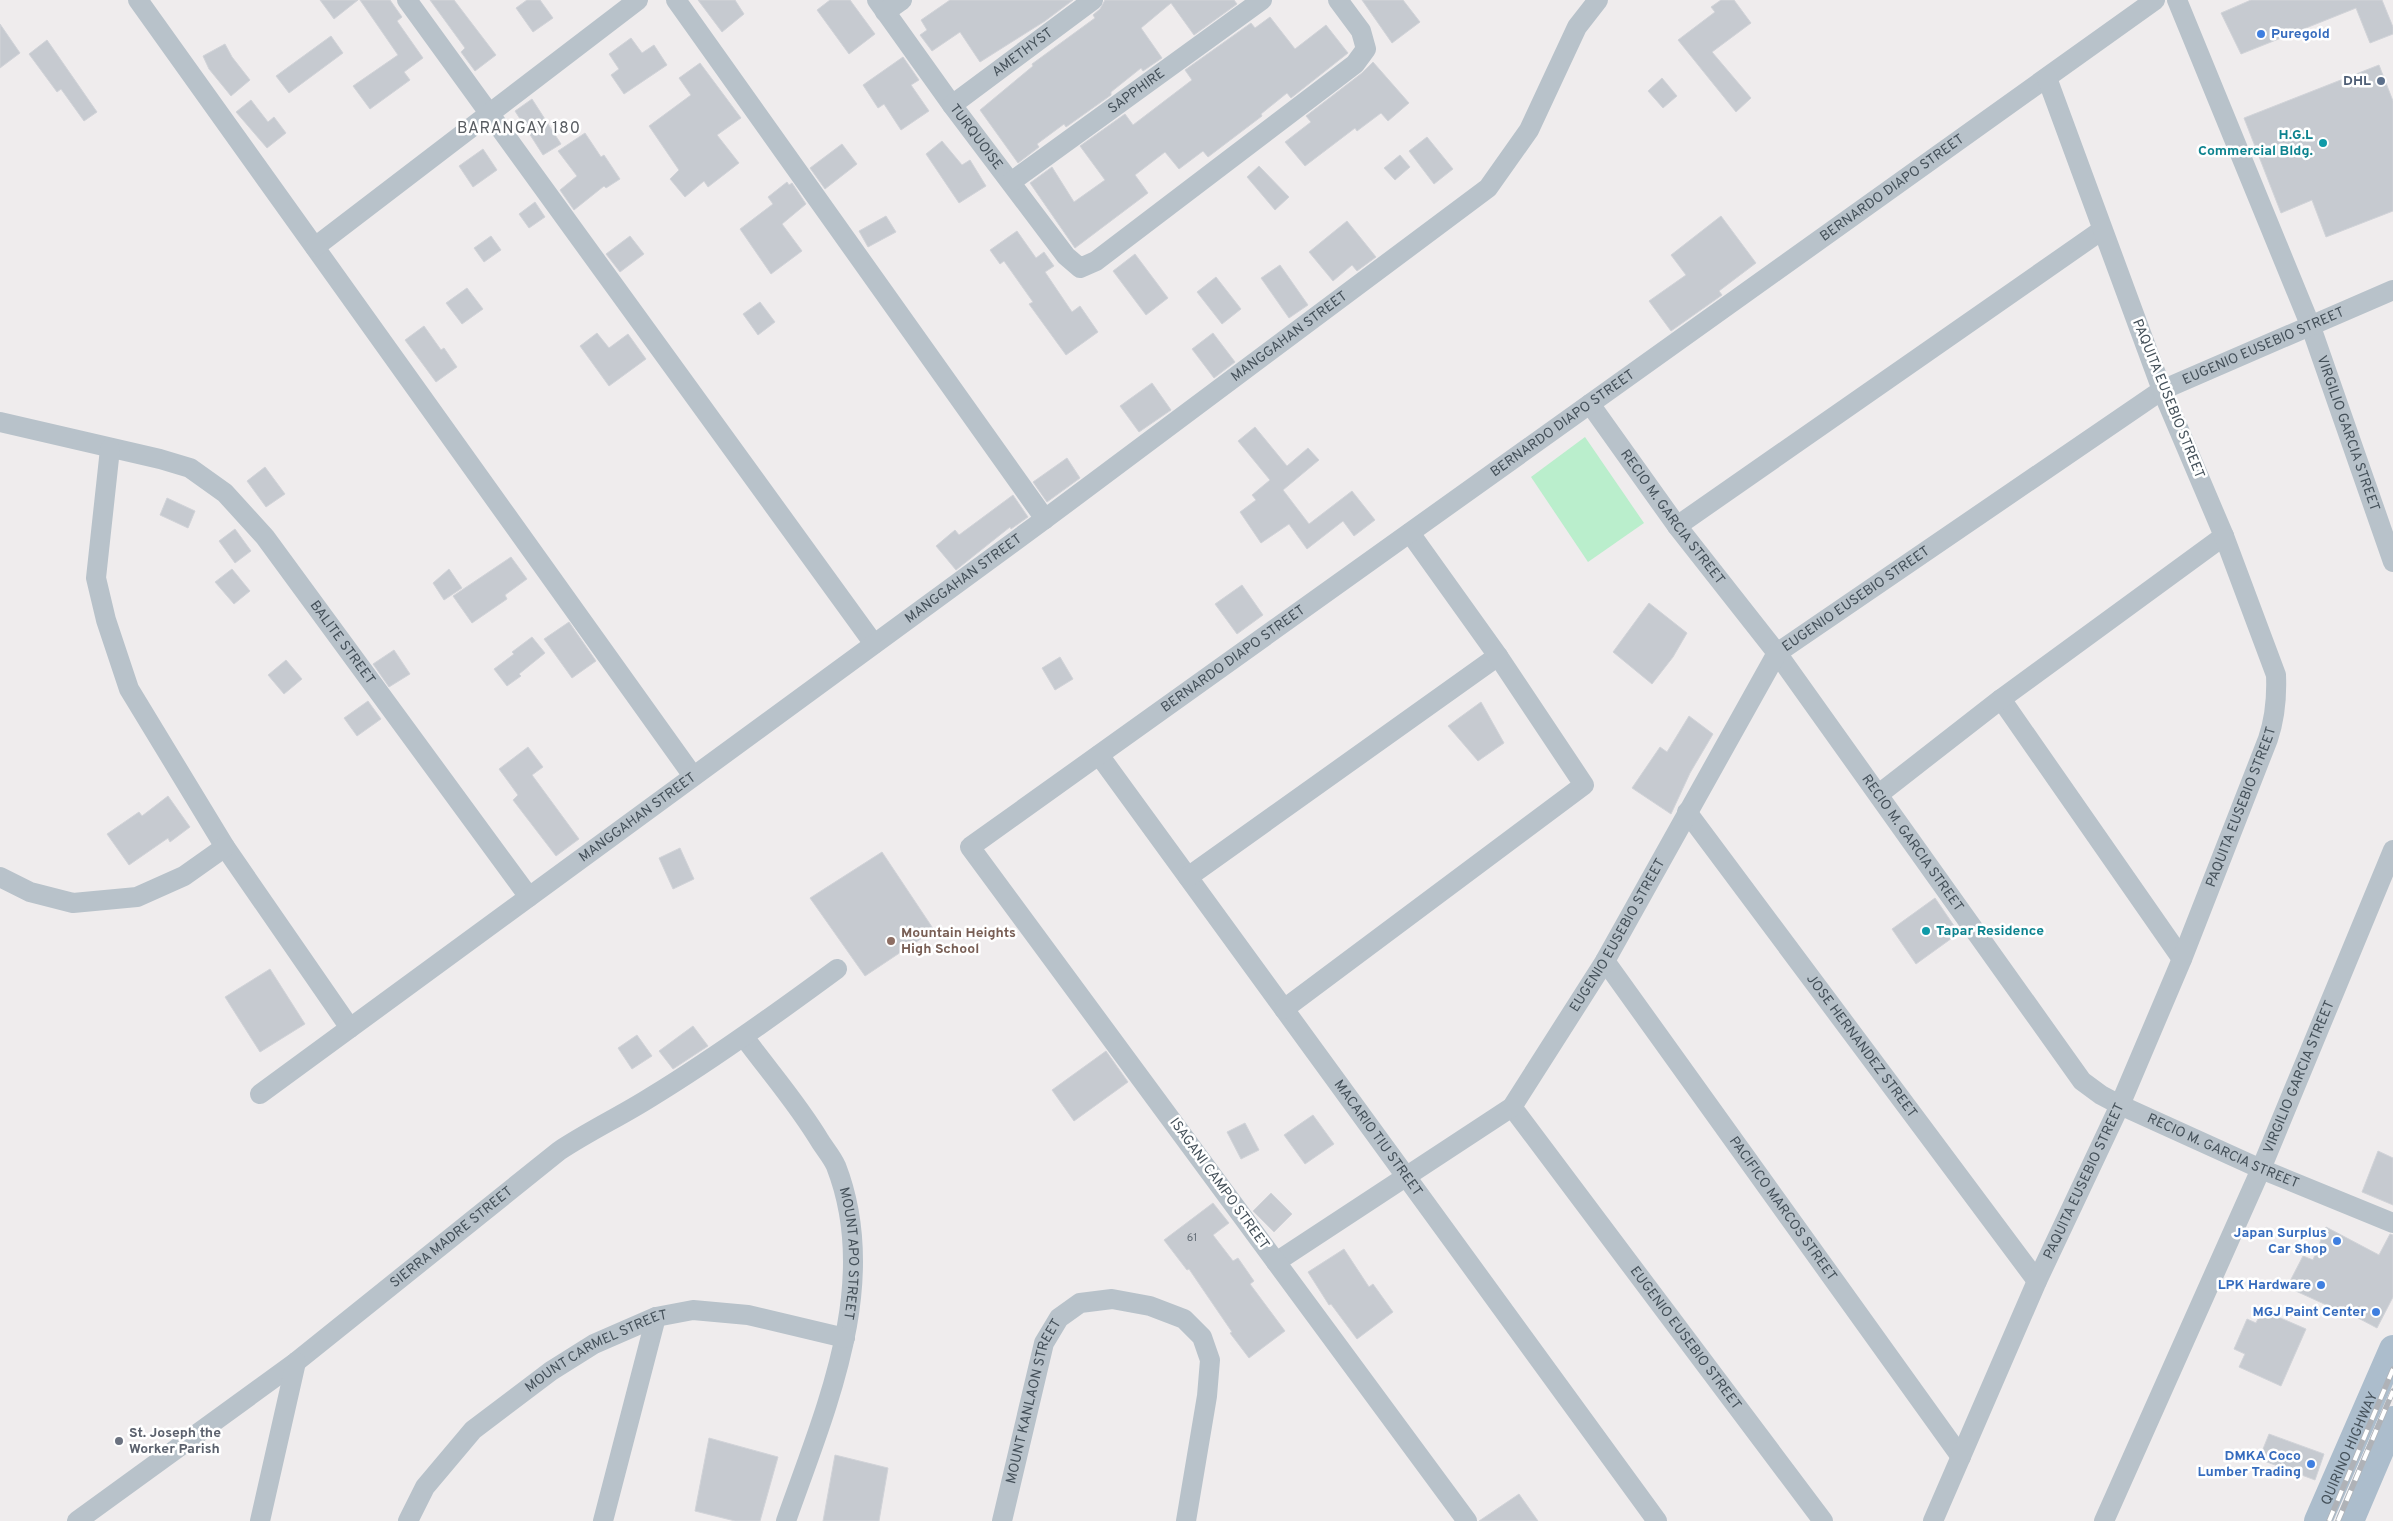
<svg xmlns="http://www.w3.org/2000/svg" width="2393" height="1521" viewBox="0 0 2393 1521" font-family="Overpass,sans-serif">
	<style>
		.pitch { fill: #baeecc }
		.building { fill: #c6cad0; stroke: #d1d3d8 }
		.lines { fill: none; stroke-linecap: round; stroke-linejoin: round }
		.street { stroke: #b8c2ca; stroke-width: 20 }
		.primary { stroke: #acbdcc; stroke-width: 28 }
		.rail-casing { stroke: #afb2b7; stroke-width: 5.5 }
		.rail { stroke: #fff; stroke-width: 4; stroke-dasharray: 11; stroke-linecap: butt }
		.shop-dot { fill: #3f7fe0; stroke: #fff; stroke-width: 2 }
		.service-dot { fill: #5c6f8a; stroke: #fff; stroke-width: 2 }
		.culture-dot { fill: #0f9aa8; stroke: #fff; stroke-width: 2 }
		.education-dot { fill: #8d6e63; stroke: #fff; stroke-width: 2 }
		.worship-dot { fill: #6b7280; stroke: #fff; stroke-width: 2 }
		.labels { text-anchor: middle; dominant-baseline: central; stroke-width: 5; stroke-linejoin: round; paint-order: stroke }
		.number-label { font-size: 11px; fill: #656f78 }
		.shop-label { font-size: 14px; font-weight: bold; fill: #366cbe; stroke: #fff; text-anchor: end }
		.street-label { font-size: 14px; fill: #45515a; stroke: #fff }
		.service-label { font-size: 14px; font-weight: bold; fill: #4e5e75; stroke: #fff; text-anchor: end }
		.culture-label { font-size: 14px; font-weight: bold; fill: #0d838f; stroke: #fff; text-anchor: end }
		.education-label { font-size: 14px; font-weight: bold; fill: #785e54; stroke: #fff; text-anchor: start }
		.worship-label { font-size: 14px; font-weight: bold; fill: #5b616d; stroke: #fff; text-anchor: start }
		.quarter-label { font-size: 16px; letter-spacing: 1px; fill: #595d62; stroke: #fff }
	</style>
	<rect width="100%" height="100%" fill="#efeced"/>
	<path class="pitch" d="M1585,437l59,86 -56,39 -57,-85z"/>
	<path class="building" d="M320,0h38l-24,19z
		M360,0h30l12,17 -5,4 26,37 -19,14 6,8 -40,29 -17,-23 45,-31z
		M430,0h24l42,55 -21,16 -14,-19 4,-4z
		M527,0h13l13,18 -20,14 -17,-24z
		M698,0h37l9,14 -22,18z
		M830,0h20l25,34 -26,20 -32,-44z
		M950,0h123l-28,21 -65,41 -20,-30 -28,19 -12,-16 7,-5 -6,-10z
		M1105,0h129l3,4 -43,31 -23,-32 -30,25 21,30 -19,13 -2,-3 -30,24v3l-45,32 -2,-3 -27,20 2,3 -21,16 -38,-53 53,-44 -1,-2 63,-46 -2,-3 7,-6z
		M1362,0h41l17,22 -28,21z
		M1721,0h13l17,23 -39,29 39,46 -15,14 -58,-72 37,-28 -4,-5z
		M2251,0h131l11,27v7l-23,9 -14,-35 -115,46 -20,-41z
		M1270,17l25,32 31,-24 22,28 -57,45 -4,-5 -26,21 1,2 -54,41 -5,-6 -24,18 -14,-17 -30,23 13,18 -73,55 -45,-65 22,-16 22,35 31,-22 -25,-34 45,-32 8,11 59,-45 -7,-10 66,-47 4,5z
		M0,24l20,29 -20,15z
		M331,36l12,17 -54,40 -13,-17z
		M631,38l11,15 12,-8 13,20 -43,29 -13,-19 8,-6 -10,-15z
		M47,40l50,72 -13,9 -23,-32 -4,3 -28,-38z
		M225,44l7,13 18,23 -19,16 -22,-27 -6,-13z
		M903,57l16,23 -8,5 18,26 -28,19 -17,-26 -6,4 -15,-23z
		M1373,62l36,41 -21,18 -7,-8 -24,18 -2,-3 -50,38 -20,-24 26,-20 -5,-6 56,-43z
		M700,63l41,55 -24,17 22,28 -31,24 -4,-6 -19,16 -15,-18 9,-9 -30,-44 42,-31 -12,-17z
		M2379,65l14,36v110l-67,26 -14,-37 -31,13 -37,-95z
		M1662,78l15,18 -14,12 -15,-17z
		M532,99l29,45 -18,11 -28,-44z
		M251,100l17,22 6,-5 12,16 -19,15 -31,-36z
		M585,133l16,24 3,-2 16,24 -14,9 -2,-2 -30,24 -14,-20 17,-14 -19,-25z
		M1427,137l26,32 -19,15 -25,-33z
		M942,141l20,24 8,-5 16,26 -27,17 -33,-49z
		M842,144l15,20 -32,25 -15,-21z
		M483,149l14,21 -24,17 -14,-21z
		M1400,155l10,12 -15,13 -11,-12z
		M1259,166l30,31 -14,13 -28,-33z
		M787,182l2,3 3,-2 14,21 -24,20 20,27 -31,23 -31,-45 33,-25 -5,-7z
		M535,202l10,15 -16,11 -10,-14z
		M886,216l10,16 -28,15 -9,-16z
		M1721,216l35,47 -37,28 3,4 -51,36 -22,-30 37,-26 -15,-20z
		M1347,221l29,36 -19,14 -5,-6 -19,16 -24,-29z
		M1017,231l19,27 8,-6 10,14 -9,6 27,40 8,-6 18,26 -32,23 -37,-51 4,-2 -29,-41 -4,3 -10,-14z
		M491,236l10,14 -17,12 -10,-14z
		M630,236l14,18 -24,18 -14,-18z
		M1135,254l33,44 -22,17 -33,-44z
		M1280,265l28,40 -19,13 -28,-40z
		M1216,277l25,32 -19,15 -25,-32z
		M467,288l16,21 -21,15 -16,-21z
		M760,302l15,20 -17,13 -15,-21z
		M424,326l17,24 3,-2 13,19 -21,15 -31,-42z
		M597,333l12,15 19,-14 18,25 -37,27 -29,-40z
		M1213,333l22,29 -21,16 -22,-29z
		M1152,383l19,27 -32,22 -19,-26z
		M1255,427l32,39 21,-18 11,12 -36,30 26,34 43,-33 23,29 -21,16 -11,-15 -36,28 -18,-25 -28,19 -21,-31 16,-12 -4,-5 18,-15 -32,-39z
		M1067,458l13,20 -33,24 -14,-20z
		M265,467l20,27 -19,13 -19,-26z
		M1013,495l15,22 -17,12 -1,-2 -54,43 -20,-24 19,-16 4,5z
		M167,498l28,13 -7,17 -28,-13z
		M235,529l16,22 -16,12 -16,-22z
		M511,557l16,22 -22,16 2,4 -35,24 -19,-27z
		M232,569l18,22 -16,13 -19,-22z
		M449,569l13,19 -18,12 -11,-17z
		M1242,585l21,30 -26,19 -22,-30z
		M1649,603l38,30 -14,24 -21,27 -39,-32z
		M569,622l27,39 -24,17 -28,-39z
		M532,637l13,16 -26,21 2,2 -14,10 -13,-17 20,-15 -2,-2z
		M394,650l16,24 -21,13 -16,-23z
		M1060,657l13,22 -18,11 -13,-22z
		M286,660l16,19 -18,15 -16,-19z
		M368,701l13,18 -24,17 -13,-18z
		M1481,702l23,41 -26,18 -30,-35z
		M1689,716l24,18 -23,39 -19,41 -39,-26 28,-41 7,5z
		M528,747l15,20 -11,8 47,64 -23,17 -43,-56 5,-5 -19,-26z
		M168,796l22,31 -20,15 -2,-4 -39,27 -22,-31 32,-22 3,4z
		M680,848l14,31 -21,10 -14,-31z
		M882,852l52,78 -69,46 -55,-78z
		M1935,898l24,35 -43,31 -24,-35z
		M270,969l35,55 -45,28 -35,-55z
		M693,1026l15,20 -35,23 -14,-18z
		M637,1035l15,21 -20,13 -14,-21z
		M1106,1051l22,31 -54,39 -22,-31z
		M1313,1115l21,29 -29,20 -21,-29z
		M1245,1123l14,27 -18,9 -14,-27z
		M2378,1151l15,7v47l-31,-13z
		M1271,1193l21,21 -18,18 -21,-21z
		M1213,1203l16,20 -16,12 20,26 5,-3 16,23 -4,3 35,47 -36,27 -19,-25 2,-1 -43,-63 -2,1 -23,-30z
		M2326,1227l53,28 11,-21 3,1v62l-16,31 -32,-17 -1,2 -57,-26 16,-31 10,4z
		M1344,1249l25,38 4,-3 20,28 -36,27 -26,-35 -2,1 -21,-33z
		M2262,1310l44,19 -25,57 -42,-19 6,-13 -11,-5 13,-30 9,4z
		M2269,1434l55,20 -9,26 -56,-21z
		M709,1438l69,19 -18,64h-25l-40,-10z
		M835,1455l53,13 -9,53h-56z
		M1519,1494l19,27h-59z"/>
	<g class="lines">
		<g class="street">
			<path d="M138,0l555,776"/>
			<path d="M407,0l467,644"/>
			<path d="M676,0l369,519"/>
			<path id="s1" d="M877,0l75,105 114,151 14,12 16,-7 259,-197 11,-15 -5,-18 -23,-31"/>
			<path id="s2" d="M2177,0l134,327 82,235"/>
			<path d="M885,12l17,-12"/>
			<path id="s3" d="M952,105l141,-105"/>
			<path id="s4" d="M1011,182l251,-182"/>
			<path d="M315,247l323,-247"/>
			<path id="s5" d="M1590,404l87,122 100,127 305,428 19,14 19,10 141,64 132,54"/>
			<path id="s6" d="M0,422l160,37 30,9 35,25 40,44 264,360"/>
			<path d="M110,449l-14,129 10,42 23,69 96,158 125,181"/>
			<path d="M1677,526l425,-296"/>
			<path d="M2001,699l181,260"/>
			<path id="s7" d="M1099,755l558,766"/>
			<path d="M1879,794l122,-95 223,-163"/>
			<path id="s8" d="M1687,812l350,469"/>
			<path d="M0,877l30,15 43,11 64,-6 47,-21 41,-29"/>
			<path d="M1188,877l310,-221"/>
			<path id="s9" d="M1605,961l356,496"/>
			<path d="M1284,1009l300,-224 -86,-129 -88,-123"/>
			<path id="s10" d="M744,1037c25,34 54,67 76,104 5,8 12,16 16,25 46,118 -11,244 -50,355"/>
			<path id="s11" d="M260,1094l785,-575 443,-331 41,-58 48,-103 21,-27"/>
			<path id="s12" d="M1512,1107l311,414"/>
			<path id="s13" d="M1276,1262l236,-155 93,-146 172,-308 385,-263 231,-100"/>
			<path id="s14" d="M77,1521l219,-159 263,-211c30,-20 62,-35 92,-54 64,-39 125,-83 186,-128"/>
			<path d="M260,1521l36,-159"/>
			<path id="s15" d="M408,1521l17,-34 48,-57 78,-59 43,-27 62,-27 37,-7 55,5 97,23"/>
			<path d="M603,1521l53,-204"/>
			<path id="s16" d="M1002,1521l42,-178 15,-25 21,-15 32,-4 38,7 34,13 18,18 8,23 -3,36 -21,125"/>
			<path id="s17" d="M1467,1521l-497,-674 1185,-847"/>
			<path id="s18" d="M1933,1521l104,-240 83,-176 62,-146 86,-220c7,-21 9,-41 8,-64l-52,-139 -62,-146 -115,-312"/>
			<path id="s19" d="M2104,1521l157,-352 132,-319"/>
		</g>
		<g class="primary">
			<path id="s20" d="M2318,1521l75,-172"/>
			<path d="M2350,1521l43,-101"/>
		</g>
		<g class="rail-casing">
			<path id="rail" d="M2329,1521l64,-152
				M2338,1521l55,-130"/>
		</g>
		<use href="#rail" class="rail"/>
	</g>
	<g class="shop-dot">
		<circle cx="2261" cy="34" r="5"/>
		<circle cx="2337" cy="1241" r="5"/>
		<circle cx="2321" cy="1285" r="5"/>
		<circle cx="2376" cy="1312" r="5"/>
		<circle cx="2311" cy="1464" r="5"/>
	</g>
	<circle class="service-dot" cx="2381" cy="81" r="5"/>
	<g class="culture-dot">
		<circle cx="2323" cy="143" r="5"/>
		<circle cx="1926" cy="931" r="5"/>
	</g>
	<circle class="education-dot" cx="891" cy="941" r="5"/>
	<circle class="worship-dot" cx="119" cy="1441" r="5"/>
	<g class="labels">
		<g class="number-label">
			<text x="1192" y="1238">61</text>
		</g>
		<g class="shop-label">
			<text x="2271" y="34" text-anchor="start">Puregold</text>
			<text x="2327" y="1233">Japan Surplus<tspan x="2327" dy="16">Car Shop</tspan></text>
			<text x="2311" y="1285">LPK Hardware</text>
			<text x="2366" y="1312">MGJ Paint Center</text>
			<text x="2301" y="1456">DMKA Coco<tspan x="2301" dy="16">Lumber Trading</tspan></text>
		</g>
		<g class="street-label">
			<text stroke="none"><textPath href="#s3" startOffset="88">AMETHYST</textPath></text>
			<text stroke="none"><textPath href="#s4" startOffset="155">SAPPHIRE</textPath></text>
			<text stroke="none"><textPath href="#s1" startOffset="169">TURQUOISE</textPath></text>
			<text stroke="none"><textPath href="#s17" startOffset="1971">BERNARDO DIAPO STREET</textPath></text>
			<text stroke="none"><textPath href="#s11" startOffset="1278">MANGGAHAN STREET</textPath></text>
			<text stroke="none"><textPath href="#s13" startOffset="1385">EUGENIO EUSEBIO STREET</textPath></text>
			<text transform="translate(2168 399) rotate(68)">PAQUITA EUSEBIO STREET</text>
			<text stroke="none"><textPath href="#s17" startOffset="1566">BERNARDO DIAPO STREET</textPath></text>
			<text stroke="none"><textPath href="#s2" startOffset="466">VIRGILIO GARCIA STREET</textPath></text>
			<text stroke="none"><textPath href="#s5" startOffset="140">RECIO M. GARCIA STREET</textPath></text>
			<text stroke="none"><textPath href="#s11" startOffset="872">MANGGAHAN STREET</textPath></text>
			<text stroke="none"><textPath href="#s13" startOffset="904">EUGENIO EUSEBIO STREET</textPath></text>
			<text stroke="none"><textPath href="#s6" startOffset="429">BALITE STREET</textPath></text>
			<text stroke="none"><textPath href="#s17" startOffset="1161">BERNARDO DIAPO STREET</textPath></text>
			<text stroke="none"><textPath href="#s18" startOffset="778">PAQUITA EUSEBIO STREET</textPath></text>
			<text stroke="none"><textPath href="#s11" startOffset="468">MANGGAHAN STREET</textPath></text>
			<text stroke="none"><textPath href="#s5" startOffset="545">RECIO M. GARCIA STREET</textPath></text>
			<text stroke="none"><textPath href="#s13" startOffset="484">EUGENIO EUSEBIO STREET</textPath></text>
			<text stroke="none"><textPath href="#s8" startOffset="292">JOSE HERNANDEZ STREET</textPath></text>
			<text stroke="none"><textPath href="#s19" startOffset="485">VIRGILIO GARCIA STREET</textPath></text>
			<text stroke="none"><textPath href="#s7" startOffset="474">MACARIO TIU STREET</textPath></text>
			<text stroke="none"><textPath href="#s5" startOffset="995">RECIO M. GARCIA STREET</textPath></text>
			<text stroke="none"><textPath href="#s18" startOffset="372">PAQUITA EUSEBIO STREET</textPath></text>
			<text transform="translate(1219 1184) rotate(54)">ISAGANI CAMPO STREET</text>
			<text stroke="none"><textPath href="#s9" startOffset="305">PACIFICO MARCOS STREET</textPath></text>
			<text stroke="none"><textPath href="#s14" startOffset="470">SIERRA MADRE STREET</textPath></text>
			<text stroke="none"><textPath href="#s10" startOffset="248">MOUNT APO STREET</textPath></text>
			<text stroke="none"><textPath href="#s12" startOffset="289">EUGENIO EUSEBIO STREET</textPath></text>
			<text stroke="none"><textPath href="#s15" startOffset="260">MOUNT CARMEL STREET</textPath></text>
			<text stroke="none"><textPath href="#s16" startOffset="124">MOUNT KANLAON STREET</textPath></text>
			<text stroke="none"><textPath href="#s20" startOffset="79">QUIRINO HIGHWAY</textPath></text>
		</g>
		<g class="service-label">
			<text x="2371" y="81">DHL</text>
		</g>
		<g class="culture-label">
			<text x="2313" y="135">H.G.L<tspan x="2313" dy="16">Commercial Bldg.</tspan></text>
			<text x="1936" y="931" text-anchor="start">Tapar Residence</text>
		</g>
		<g class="education-label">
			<text x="901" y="933">Mountain Heights<tspan x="901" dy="16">High School</tspan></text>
		</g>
		<g class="worship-label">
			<text x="129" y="1433">St. Joseph the<tspan x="129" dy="16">Worker Parish</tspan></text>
		</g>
		<g class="quarter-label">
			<text x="519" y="129">BARANGAY 180</text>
		</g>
	</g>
</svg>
